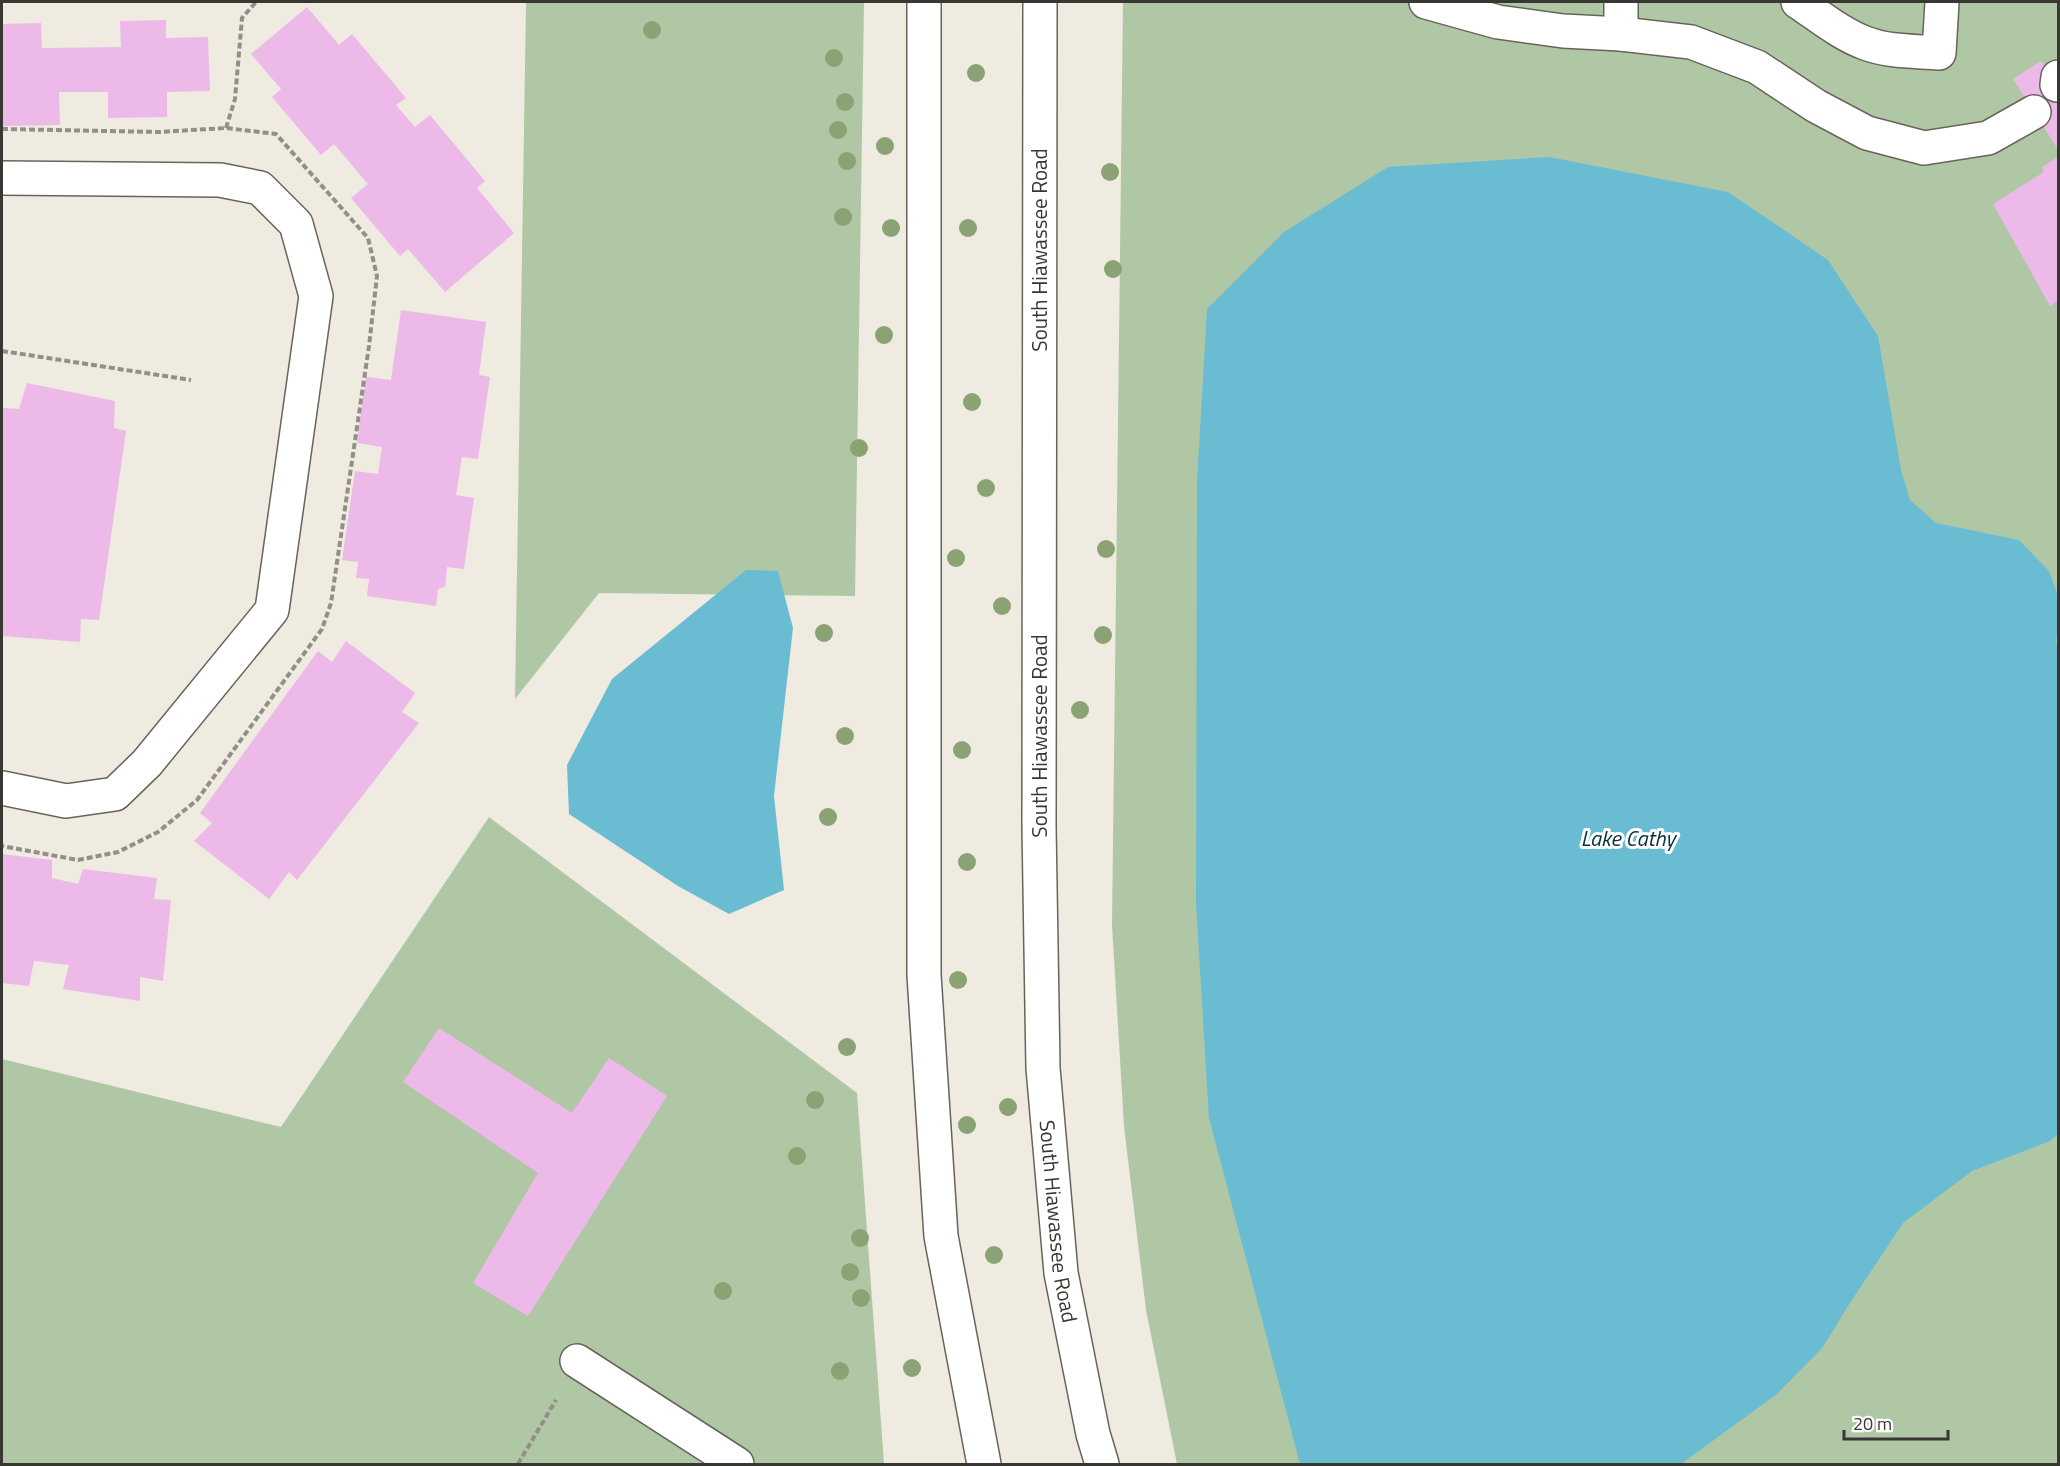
<svg xmlns="http://www.w3.org/2000/svg" width="2060" height="1466" viewBox="0 0 2060 1466" font-family="'Titillium Web',sans-serif">
	<style>
		.green { fill: #b0c7a6 }
		.water { fill: #6abcd3 }
		.building { fill: #edb9e9 }
		.lines { fill: none; stroke-linecap: round; stroke-linejoin: round }
		.minor-casing { stroke: #67645a; stroke-width: 36 }
		.path { stroke: #918f87; stroke-width: 4; stroke-dasharray: 6 3; stroke-linecap: butt }
		.minor { stroke: #fff; stroke-width: 33 }
		.tree { fill: #8aa274 }
		.labels { text-anchor: middle; dominant-baseline: central; stroke-width: 6; stroke-linejoin: round; paint-order: stroke }
		.street-label { font-size: 21px; fill: #383732; stroke: #fff }
		.water-label { font-size: 22px; font-style: italic; fill: #0a323c; stroke: #fff }
	</style>
	<rect width="100%" height="100%" fill="#efebe0"/>
	<path class="green" d="M526,2h338l-9,594 -256,-3 -84,106z
		M1123,2h935v1462h-881l-31,-154 -22,-184 -12,-201z
		M489,817l368,276 27,371h-882v-405l279,68z"/>
	<path class="water" d="M1549,157l179,35 100,68 50,76 23,134 9,30 26,23 83,17 30,31 9,25v29l-2,17 2,10v482l-8,7 -78,30 -69,52 -55,83 -25,41 -46,47 -96,70h-381l-91,-346 -13,-214 1,-422 10,-173 77,-77 104,-65z
		M746,570l32,1 15,57 -19,168 10,94 -55,24 -51,-28 -109,-72 -2,-49 45,-86z"/>
	<path class="building" d="M307,7l32,38 13,-11 54,64 -10,7 19,22 15,-12 55,66 -8,7 37,45 -69,59 -37,-43 -8,7 -49,-58 17,-14 -34,-40 -13,11 -49,-58 9,-8 -30,-35z
		M166,20v18l42,-1 2,54 -43,1v25l-59,1v-26h-49l1,33 -58,1v-102l39,-1 1,25 79,-1 -1,-26z
		M2041,61l17,26 -1,61 -44,-69z
		M2058,157v144l-8,5 -57,-102 51,-32 -2,-5z
		M401,310l85,12 -7,53 11,2 -12,82 -16,-2 -6,38 18,3 -10,71 -17,-2 -2,20 -7,2 -2,17 -69,-10 2,-17 -13,-1 2,-16 -16,-2 13,-89 23,3 4,-27 -25,-4 9,-66 25,3z
		M27,383l88,18 -1,27 12,3 -27,189 -18,-1 -1,23 -78,-6v-228l17,1z
		M346,641l69,52 -13,19 17,11 -122,157 -8,-8 -20,27 -75,-58 18,-18 -12,-10 118,-162 14,11z
		M2,854l50,6v18l26,6 5,-15 74,9 -3,21 17,1 -8,81 -23,-4v24l-77,-12 6,-24 -35,-4 -5,25 -27,-3z
		M439,1028l133,85 37,-55 58,38 -139,220 -55,-33 65,-110 -135,-91z"/>
	<g class="lines">
		<g class="minor-casing">
			<g id="minor">
				<path d="M924,2v973l17,261 43,228"/>
				<path id="s1" d="M1040,2l-1,824 4,242 18,205 32,161 9,30"/>
				<path d="M1426,2l72,20 65,9 58,3 70,8 66,25 59,39 51,27 57,15 64,-10 46,-26"/>
				<path d="M1798,2c21,14 43,32 67,41 23,9 49,8 74,10l3,-51"/>
				<path d="M1621,34v-32"/>
				<path d="M2057,85l1,-8"/>
				<path d="M2,178l218,2 40,8 36,36 20,72 -44,314 -125,153 -32,31 -49,7 -64,-13"/>
				<path d="M577,1361l160,103"/>
			</g>
		</g>
		<path class="path" d="M226,128l9,-29 7,-81 14,-16
			M2,129l157,3 67,-4 50,6 92,104 9,38 -8,70 -38,257 -9,26 -125,171 -39,32 -40,20 -40,8 -76,-14
			M2,351l189,29
			M518,1464l38,-64"/>
		<use href="#minor" class="minor"/>
	</g>
	<g class="tree">
		<circle cx="652" cy="30" r="9"/>
		<circle cx="834" cy="58" r="9"/>
		<circle cx="976" cy="73" r="9"/>
		<circle cx="845" cy="102" r="9"/>
		<circle cx="838" cy="130" r="9"/>
		<circle cx="885" cy="146" r="9"/>
		<circle cx="847" cy="161" r="9"/>
		<circle cx="1110" cy="172" r="9"/>
		<circle cx="843" cy="217" r="9"/>
		<circle cx="891" cy="228" r="9"/>
		<circle cx="968" cy="228" r="9"/>
		<circle cx="1113" cy="269" r="9"/>
		<circle cx="884" cy="335" r="9"/>
		<circle cx="972" cy="402" r="9"/>
		<circle cx="859" cy="448" r="9"/>
		<circle cx="986" cy="488" r="9"/>
		<circle cx="1106" cy="549" r="9"/>
		<circle cx="956" cy="558" r="9"/>
		<circle cx="1002" cy="606" r="9"/>
		<circle cx="824" cy="633" r="9"/>
		<circle cx="1103" cy="635" r="9"/>
		<circle cx="1080" cy="710" r="9"/>
		<circle cx="845" cy="736" r="9"/>
		<circle cx="962" cy="750" r="9"/>
		<circle cx="828" cy="817" r="9"/>
		<circle cx="967" cy="862" r="9"/>
		<circle cx="958" cy="980" r="9"/>
		<circle cx="847" cy="1047" r="9"/>
		<circle cx="815" cy="1100" r="9"/>
		<circle cx="1008" cy="1107" r="9"/>
		<circle cx="967" cy="1125" r="9"/>
		<circle cx="797" cy="1156" r="9"/>
		<circle cx="860" cy="1238" r="9"/>
		<circle cx="994" cy="1255" r="9"/>
		<circle cx="850" cy="1272" r="9"/>
		<circle cx="723" cy="1291" r="9"/>
		<circle cx="861" cy="1298" r="9"/>
		<circle cx="912" cy="1368" r="9"/>
		<circle cx="840" cy="1371" r="9"/>
	</g>
	<g class="labels">
		<g class="street-label">
			<text transform="translate(1039 250) rotate(-90)">South Hiawassee Road</text>
			<text transform="translate(1039 736) rotate(-90)">South Hiawassee Road</text>
			<text stroke="none"><textPath href="#s1" startOffset="1220">South Hiawassee Road</textPath></text>
		</g>
		<g class="water-label">
			<text x="1628" y="838">Lake Cathy</text>
		</g>
	</g>
	<rect width="2060" height="1466" fill="none" stroke="#383732" stroke-width="6"/>
	<path d="M1844 1430v9h104v-9" fill="none" stroke="#383732" stroke-width="3"/>
	<text x="1853" y="1430" font-size="18" fill="#383732" stroke="#ffffff" stroke-width="4.5" paint-order="stroke">20 m</text>
</svg>
